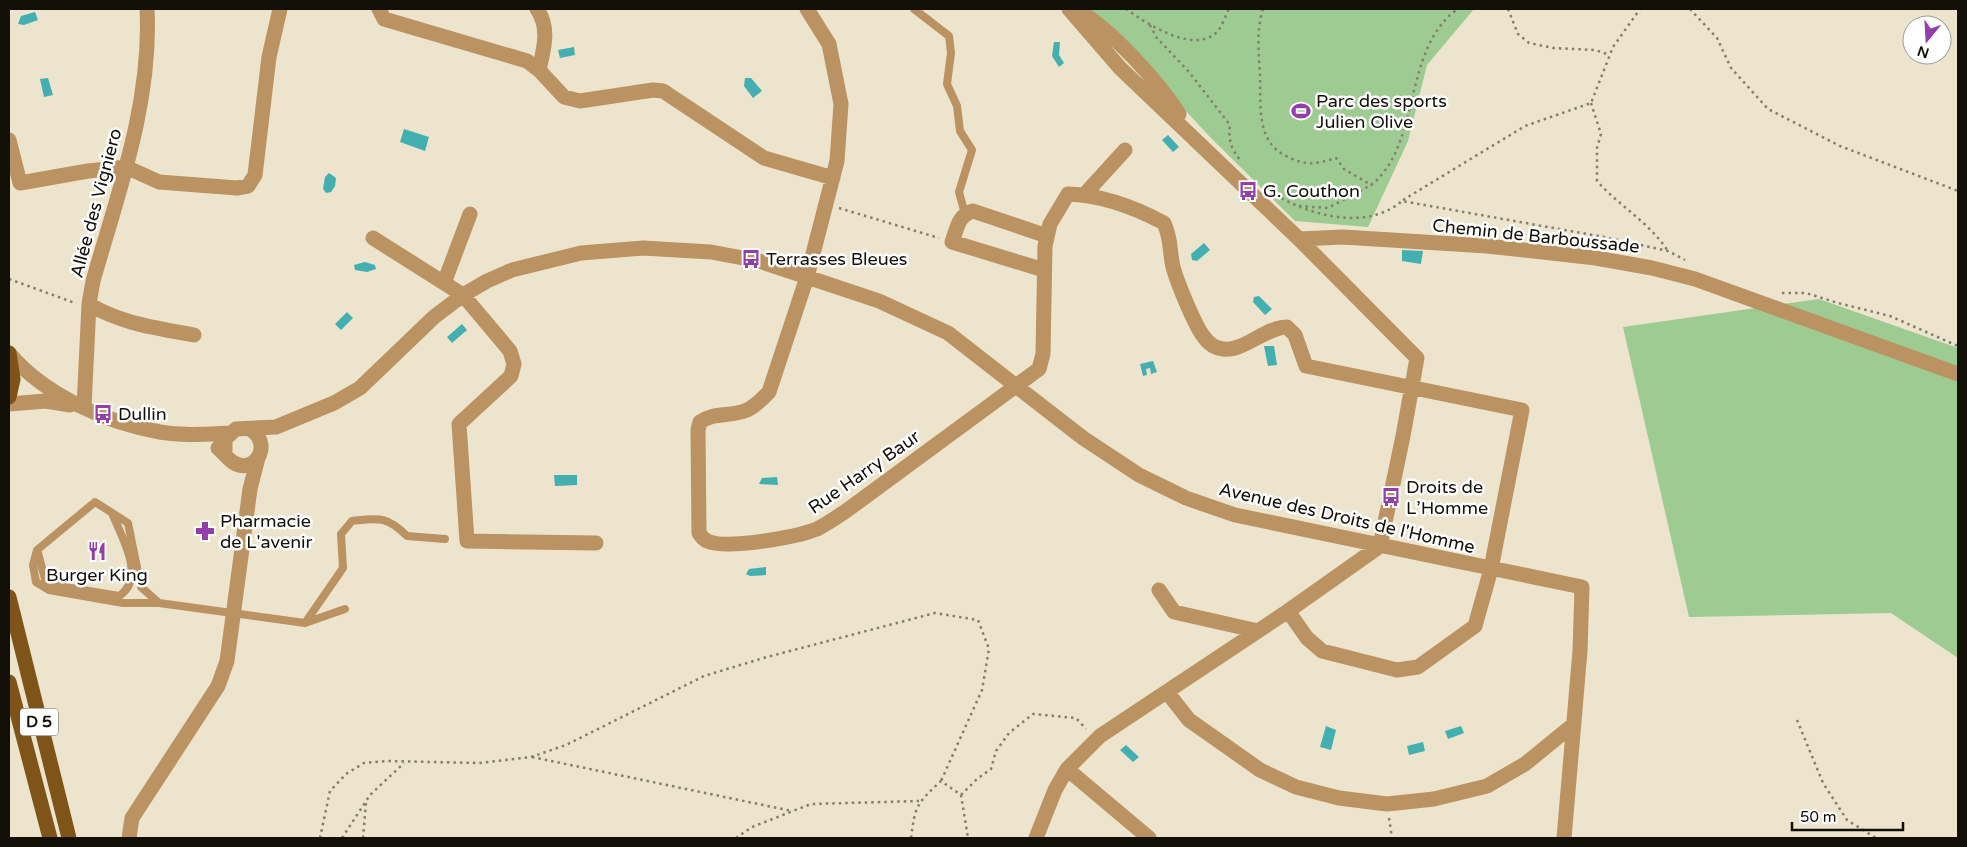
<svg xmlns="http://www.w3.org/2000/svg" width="1967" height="847" viewBox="0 0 1967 847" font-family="'Varela Round',sans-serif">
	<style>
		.green { fill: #9ecb91 }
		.water { fill: #43afb1 }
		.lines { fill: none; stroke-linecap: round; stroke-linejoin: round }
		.path { stroke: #837e6e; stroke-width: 2.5; stroke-dasharray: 2.5 4; stroke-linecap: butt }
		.lane { stroke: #bb9261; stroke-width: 8 }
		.street { stroke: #bb9261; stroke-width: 15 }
		.primary { stroke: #7f5418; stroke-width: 15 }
		.labels { text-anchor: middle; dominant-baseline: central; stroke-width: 5; stroke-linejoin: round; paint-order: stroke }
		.shield { fill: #fff; stroke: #595751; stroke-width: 1 }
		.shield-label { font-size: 16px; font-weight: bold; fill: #120f07 }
		.poi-label { font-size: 18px; fill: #120f07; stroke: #fff; text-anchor: start }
		.street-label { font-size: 18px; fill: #120f07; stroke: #fff }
	</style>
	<rect width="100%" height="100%" fill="#ece4cd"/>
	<path class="green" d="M1085,9h389l-47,56 -19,76 -40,86 -73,-6 -85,-84 -97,-105z
		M1819,299l139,49v310l-67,-45 -202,4 -66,-290z"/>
	<path class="water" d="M35,12l3,8 -14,5 -6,-1 3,-8z
		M1054,42h6l-1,13 5,8 -5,4 -7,-11z
		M574,47l1,8 -15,3 -2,-8z
		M48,78l5,17 -9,2 -4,-18z
		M745,78h6l11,13 -9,7 -9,-12z
		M404,129l25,8 -4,14 -25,-9z
		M1168,135l11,12 -6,5 -11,-12z
		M329,173l7,5 -1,8 -4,6 -5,1 -3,-4 2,-12z
		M1204,243l6,7 -13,11 -5,-1 -1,-6z
		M1402,250l21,1 -2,13 -19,-3z
		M365,262l10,3 1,4 -9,3 -12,-2 -1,-5z
		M1259,296l13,13 -7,6 -12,-13 1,-5z
		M347,312l6,6 -12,12 -6,-6z
		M462,324l5,6 -15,13 -5,-6z
		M1264,346h10l3,19 -9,1z
		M1153,361l4,11 -6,2 -1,-6 -4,1 1,6 -4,1 -3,-12z
		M554,475h23v10l-22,1z
		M777,477l1,8 -19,-1 3,-6z
		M766,567v8l-16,1 -4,-2 3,-5z
		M1326,726l10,4 -5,20 -11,-3z
		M1461,726l3,7 -16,6 -3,-8z
		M1423,742l2,9 -16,4 -2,-9z
		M1126,745l13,12 -6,5 -13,-12z"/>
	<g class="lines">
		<path class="path" d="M1126,9c20,14 66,45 90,24 6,-5 9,-17 13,-24
			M1263,9c-7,21 -4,45 -3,68 1,30 -4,66 28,80 19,9 27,7 48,1l8,11 27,16c51,-40 31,-138 87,-176
			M1508,9l10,25 11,9 24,5 42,2 15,5
			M1690,9l27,29 14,30 37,41 72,37 118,45
			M1150,25l6,12 33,35 41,53c-2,15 1,24 11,36
			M1591,103l10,31 -4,14v33c23,26 51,40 71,70
			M1276,195c35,21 91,36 126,6l202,36 64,14 17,9
			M1403,200l122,-74 66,-23 22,-56 27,-38
			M1299,206l29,2 43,-23
			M839,208l100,30
			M9,279l66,24
			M1782,293h24l32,10 52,13 68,30
			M1797,720l26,63 24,37 29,18
			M532,757l260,54
			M961,795l16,-16 14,-10 5,-18 13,-18 24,-19 43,4 10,11
			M1389,818l3,20
			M320,838l10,-47 16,-17 18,-11 23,-2 92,2 52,-6 35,-12 138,-69 63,-19 168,-44 43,7 11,29 -7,41 -41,91
			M342,838l28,-43 34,-32
			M363,838l3,-36
			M736,838l16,-11 59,-23 108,-3
			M911,838c4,-32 6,-35 30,-57l20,14 7,43"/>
		<path class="lane" d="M914,9l35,27 2,17 -4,31 10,22 3,25 12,19 -13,42 6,22
			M38,553l7,26 8,6 66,11c28,-18 2,-60 -7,-83
			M159,603h-36l-74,-13 -13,-8 -3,-17 4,-15 58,-48 33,21 13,64 18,16 146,20 40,-14
			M305,623l38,-55 -2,-34 11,-13c27,-3 35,-5 55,15l38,3"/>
		<path class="street" d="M379,9l5,10 143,42 12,9 25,27 16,4 73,-11 10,1 101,67 69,20
			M537,9c13,19 7,39 2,61
			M807,9l22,35 12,60 -4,57 -30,116 -38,115c-7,7 -13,14 -22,18 -16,7 -33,2 -47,12l-2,8 1,103c2,3 4,6 8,8 20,9 89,-4 110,-12 10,-5 20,-12 29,-18l193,-142 4,-15 2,-108 5,-22 18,-30c35,1 66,13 96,29 8,18 5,27 9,44 4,15 22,59 31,70 4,6 11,11 19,12 20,3 43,-22 64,-22l8,8 11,31 216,44 -31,159 -16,57 -57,41 -21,3 -75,-19 -15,-13 -19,-27
			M1069,9l51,59 179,171 118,119 -14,78 -23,110
			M1079,11c33,20 79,70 100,103
			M9,140l11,43 68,-12 38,-4 33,15 78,6 11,-2 7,-11 14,-118 11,-48
			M1084,195l41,-45
			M373,238l90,57 47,56 4,13 -3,12 -52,48 8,117 129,2
			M1299,239l44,-2 144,9 109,12 56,10 43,11 263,95
			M1044,270l-92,-28c5,-13 6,-27 21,-31l74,25
			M444,283l26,-69
			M89,304c32,20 69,24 105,31
			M9,353c35,42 98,70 151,79 23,4 47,2 70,1
			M9,404l37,-3 24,4
			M84,407l5,-103 4,-23c25,-88 59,-179 54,-272
			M218,448c6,5 11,13 18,16 22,9 36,-22 14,-35
			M225,454v-15l11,-10 40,-2 58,-24 26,-15 74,-71 29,-22 24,-14 25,-11 69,-17 62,-5 68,4 48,9 120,40 69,32 135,105 56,37 47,23 49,17 347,72 -2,64 -16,187
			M1159,590l15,22 84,19
			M1167,692l22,28 71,50 36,17 43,11 48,6 47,-5 53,-13 38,-22 49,-40
			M1067,769l82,69
			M129,838l3,-20 86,-132 9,-25 23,-172 8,-31
			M1036,838l19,-48 12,-21 33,-33 188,-125 92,-65"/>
		<path class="primary" d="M9,353l4,26 -4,18
			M9,597l60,241
			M9,682l41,156"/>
	</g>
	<defs>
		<g id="stadium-bare" transform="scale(1.5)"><path d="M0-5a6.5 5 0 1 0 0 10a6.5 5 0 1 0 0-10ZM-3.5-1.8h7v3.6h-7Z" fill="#933eab" stroke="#fff" stroke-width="2.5" paint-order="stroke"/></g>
		<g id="bus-bare" transform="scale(1.5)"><path d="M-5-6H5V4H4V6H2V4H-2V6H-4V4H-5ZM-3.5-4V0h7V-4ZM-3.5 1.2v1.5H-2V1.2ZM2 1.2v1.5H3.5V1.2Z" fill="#933eab" stroke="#fff" stroke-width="2.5" paint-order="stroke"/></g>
		<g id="pharmacy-bare" transform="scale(1.5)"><path d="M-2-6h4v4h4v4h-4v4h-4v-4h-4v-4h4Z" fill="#933eab" stroke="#fff" stroke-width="2.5" paint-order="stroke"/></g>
		<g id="restaurant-bare" transform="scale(1.5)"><path d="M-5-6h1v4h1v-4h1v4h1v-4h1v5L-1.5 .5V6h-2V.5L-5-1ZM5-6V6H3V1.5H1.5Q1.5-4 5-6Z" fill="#933eab" stroke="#fff" stroke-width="2.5" paint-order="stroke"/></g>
	</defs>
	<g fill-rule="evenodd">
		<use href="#stadium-bare" x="1301" y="111"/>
		<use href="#bus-bare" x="1248" y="191"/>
		<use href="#bus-bare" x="751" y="259"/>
		<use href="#bus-bare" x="103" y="414"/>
		<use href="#bus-bare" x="1391" y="497"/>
		<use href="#pharmacy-bare" x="205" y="531"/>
		<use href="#restaurant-bare" x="97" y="551"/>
	</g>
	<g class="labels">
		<rect class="shield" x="20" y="708.5" width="38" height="27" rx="4"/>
		<g class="shield-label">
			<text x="39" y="722">D 5</text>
		</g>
		<g class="poi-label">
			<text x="1316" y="101">Parc des sports<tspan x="1316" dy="21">Julien Olive</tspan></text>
			<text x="1263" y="191">G. Couthon</text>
			<text x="766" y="259">Terrasses Bleues</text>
			<text x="118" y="414">Dullin</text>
			<text x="1406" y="487">Droits de<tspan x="1406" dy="21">L’Homme</tspan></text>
			<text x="220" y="521">Pharmacie<tspan x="220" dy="21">de L'avenir</tspan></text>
			<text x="97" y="575" text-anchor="middle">Burger King</text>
		</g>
		<g class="street-label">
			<text transform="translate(96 203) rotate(-75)">Allée des Vigniero</text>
			<text transform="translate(1536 236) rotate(6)">Chemin de Barboussade</text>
			<text transform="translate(864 472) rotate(-35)">Rue Harry Baur</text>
			<text transform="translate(1347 518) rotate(13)">Avenue des Droits de l'Homme</text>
		</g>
	</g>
	<rect width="1967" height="847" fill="none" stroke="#120f07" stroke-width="20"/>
	<g transform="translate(1927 40) rotate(198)"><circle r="24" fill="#ffffff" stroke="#a09f9c"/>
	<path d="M0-4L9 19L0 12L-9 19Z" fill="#933eab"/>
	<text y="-8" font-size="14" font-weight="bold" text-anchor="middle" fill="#120f07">N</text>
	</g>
	<path d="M1792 822v8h111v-8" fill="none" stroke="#120f07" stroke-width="2.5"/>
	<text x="1800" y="822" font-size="15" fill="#120f07" stroke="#ffffff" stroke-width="4" paint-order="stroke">50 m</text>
</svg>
